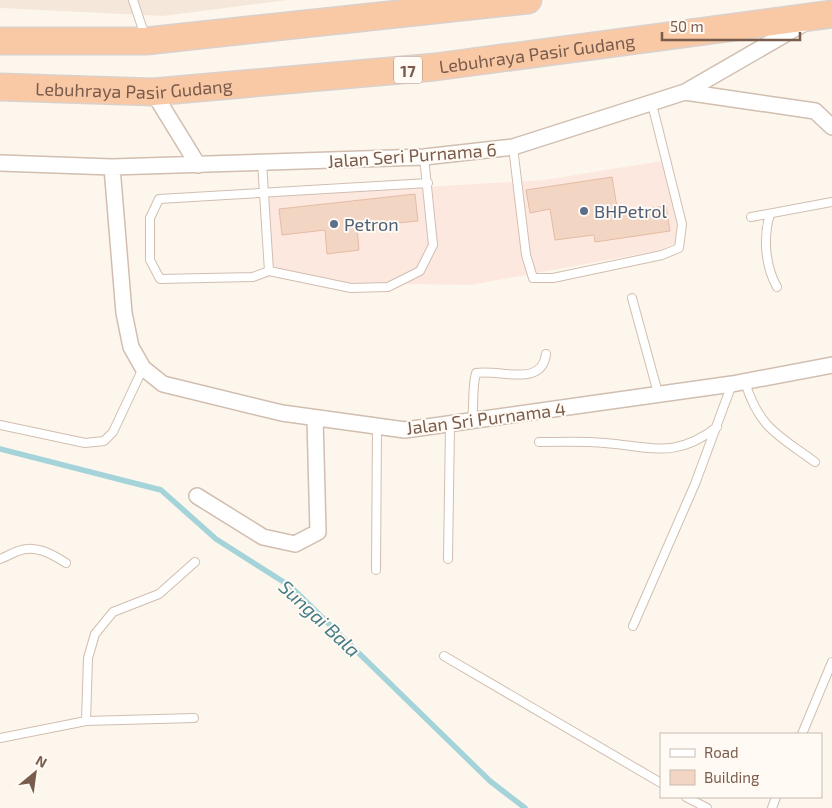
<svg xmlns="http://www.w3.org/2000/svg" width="832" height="808" viewBox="0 0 832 808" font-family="'Exo 2',sans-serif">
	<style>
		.residential { fill: #f5e8da }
		.commercial { fill: #fde8e0 }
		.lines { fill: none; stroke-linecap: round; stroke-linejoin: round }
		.stream { stroke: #a5d3da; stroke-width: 5.5 }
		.building { fill: #f3d5c3; stroke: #e6bba3 }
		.service-casing { stroke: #d1beb0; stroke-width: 10 }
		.minor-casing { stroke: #d1beb0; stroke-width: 18 }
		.trunk-casing { stroke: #dad1cd; stroke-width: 29 }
		.service { stroke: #fff; stroke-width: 8 }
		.minor { stroke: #fff; stroke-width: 15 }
		.trunk { stroke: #f9c8a4; stroke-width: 26 }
		.service-dot { fill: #5c6f8a; stroke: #fffaf3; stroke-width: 2 }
		.labels { text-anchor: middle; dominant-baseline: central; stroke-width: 4; stroke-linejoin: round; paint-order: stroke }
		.shield { fill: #fffaf3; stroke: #a28b7f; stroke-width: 1 }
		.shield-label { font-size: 16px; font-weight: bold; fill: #7a5c4d }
		.street-label { font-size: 18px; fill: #7a5c4d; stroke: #fffaf3 }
		.service-label { font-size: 18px; fill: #4e5e75; stroke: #fffaf3; text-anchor: start }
		.water-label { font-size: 19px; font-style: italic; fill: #437c86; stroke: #fffaf3 }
	</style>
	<rect width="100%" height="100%" fill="#fdf6ec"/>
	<path class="residential" d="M0,0h288l-125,16 -163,-8z"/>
	<path class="commercial" d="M661,161l16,63 -2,19 -14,7 -190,35 -121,-2 -78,-16 -3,-71 276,-16z"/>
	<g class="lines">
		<path class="stream" d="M0,449l161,41 55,49 74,47 200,195 35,27"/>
	</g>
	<path class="building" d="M612,177l6,36 48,-7 4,25 -75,11 -1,-7 -39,5 -5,-31 -20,4 -4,-23z
		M415,194l3,27 -61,6 2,23 -32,4 -2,-24 -43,5 -3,-26z"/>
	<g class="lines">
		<g class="service-casing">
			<path id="service" d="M133,0l12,36
				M513,147l13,108 7,23h20l109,-23 17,-7 3,-24 -30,-120
				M262,163l7,108 -16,6 -93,2 -10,-19v-42l9,-19 269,-16
				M770,214c-7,23 -5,52 7,73
				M751,217l81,-15
				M269,271l82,17 37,-1 32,-16 13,-26 -9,-88
				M632,298l26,95
				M745,382c14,46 33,53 70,80
				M472,422c2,-15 0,-36 4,-49 24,-4 66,15 70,-19
				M0,425l85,18 19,-2 9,-9 30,-64
				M539,442c22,0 44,-1 66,1 47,4 71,16 112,-16
				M0,559c6,-2 12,-6 18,-8 17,-7 34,3 48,12
				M448,559l2,-134
				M376,570l1,-143
				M633,626l62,-142 37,-100
				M444,656l217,127
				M86,721l2,-63 7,-24 18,-22 46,-18 36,-32
				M802,734l30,-72
				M0,738l86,-17 108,-3
				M686,797l21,11
				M772,808l4,-11"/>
		</g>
		<g class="minor-casing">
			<path id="minor" d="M153,92l45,73
				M685,92l118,-68
				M0,163l112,4 312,-10 89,-10 172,-55 130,19 17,16
				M112,167l12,146 7,34 12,21 20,16 119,29 123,17 327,-46 100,-19
				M197,496l66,41 32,7 23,-12 -3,-114"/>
		</g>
		<g class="trunk-casing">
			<g id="trunk">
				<path d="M0,41h146l382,-41"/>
				<path id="s1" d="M0,87l153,5 282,-25 397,-53"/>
			</g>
		</g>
		<use href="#service" class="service"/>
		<use href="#minor" class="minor"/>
		<use href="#trunk" class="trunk"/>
	</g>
	<g class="service-dot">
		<circle cx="584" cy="211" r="5"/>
		<circle cx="334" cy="224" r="5"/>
	</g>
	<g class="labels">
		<rect class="shield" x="394" y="56.5" width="28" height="27" rx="4"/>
		<g class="shield-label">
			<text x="408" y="70">17</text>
		</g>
		<g class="street-label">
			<text stroke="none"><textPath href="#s1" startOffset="539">Lebuhraya Pasir Gudang</textPath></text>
			<text stroke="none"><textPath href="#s1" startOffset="134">Lebuhraya Pasir Gudang</textPath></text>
			<text transform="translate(412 155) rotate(-4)">Jalan Seri Purnama 6</text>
			<text transform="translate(486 418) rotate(-7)">Jalan Sri Purnama 4</text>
		</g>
		<g class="service-label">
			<text x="594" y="211">BHPetrol</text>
			<text x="344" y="224">Petron</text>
		</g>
		<g class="water-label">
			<text transform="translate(320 618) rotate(43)">Sungai Bala</text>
		</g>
	</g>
	<rect x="660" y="733" width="162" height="65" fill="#fffaf3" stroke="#cabbb1"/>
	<rect x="670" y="749" width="25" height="8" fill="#ffffff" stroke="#cabbb1"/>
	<text x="704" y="758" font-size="15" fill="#7a5c4d">Road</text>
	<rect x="670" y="770" width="25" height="15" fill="#f3d5c3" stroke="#cabbb1"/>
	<text x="704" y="783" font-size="15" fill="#7a5c4d">Building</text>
	<g transform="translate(35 773) rotate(29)" stroke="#fffaf3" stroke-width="4" paint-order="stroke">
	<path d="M0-4L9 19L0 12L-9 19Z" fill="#7a5c4d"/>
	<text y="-8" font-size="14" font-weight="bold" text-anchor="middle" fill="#7a5c4d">N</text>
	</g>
	<path d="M662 32v8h138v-8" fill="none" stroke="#7a5c4d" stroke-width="2.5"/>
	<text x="670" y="32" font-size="15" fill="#7a5c4d" stroke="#fffaf3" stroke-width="4" paint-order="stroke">50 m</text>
</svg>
